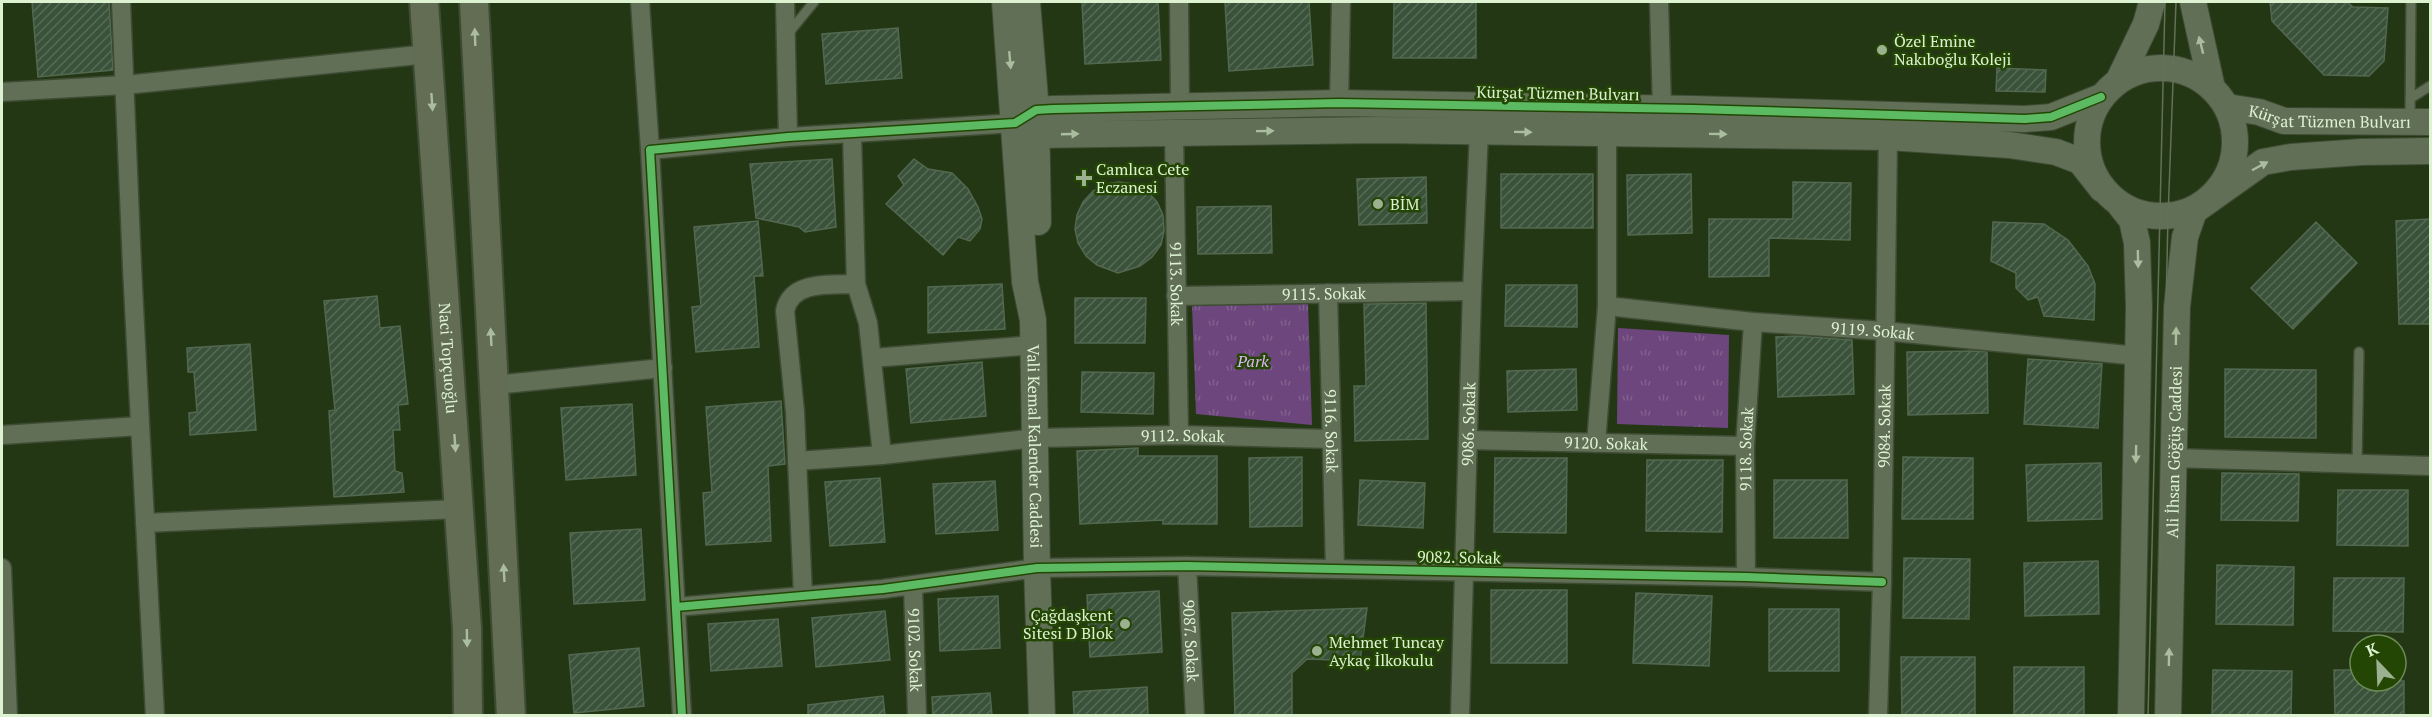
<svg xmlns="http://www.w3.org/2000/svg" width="2432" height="717" viewBox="0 0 2432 717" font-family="'PT Serif',serif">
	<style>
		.park { fill: url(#park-tufts) }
		.building { fill: url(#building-hatch); stroke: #536850; stroke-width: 1.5 }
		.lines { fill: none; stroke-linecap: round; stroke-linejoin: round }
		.lane-casing { stroke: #3e4c34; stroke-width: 12 }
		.street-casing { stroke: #3e4c34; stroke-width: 21 }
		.secondary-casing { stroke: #3e4c34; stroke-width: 28 }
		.primary-casing { stroke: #3e4c34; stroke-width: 32 }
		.lane { stroke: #606f55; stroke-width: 9 }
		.street { stroke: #606f55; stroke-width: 18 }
		.secondary { stroke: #606f55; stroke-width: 26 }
		.primary { stroke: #626d53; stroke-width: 28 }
		.tram { stroke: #637159; stroke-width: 1.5 }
		.cycleway-casing { stroke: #234605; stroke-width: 11 }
		.cycleway { stroke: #5cba63; stroke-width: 8 }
		.oneway { fill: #abbd9f }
		.oneway2 { fill: #aabe9f }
		.poi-dot { fill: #9cb18f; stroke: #234605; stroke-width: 2 }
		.labels { text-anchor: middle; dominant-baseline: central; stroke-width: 5; stroke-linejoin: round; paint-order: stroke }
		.poi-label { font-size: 16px; fill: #dcf2d1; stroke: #234605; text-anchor: start }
		.street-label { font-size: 16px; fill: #dcf2d1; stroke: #234605 }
		.park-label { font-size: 16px; font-style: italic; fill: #dfb6f3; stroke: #234605 }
	</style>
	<defs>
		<pattern id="park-tufts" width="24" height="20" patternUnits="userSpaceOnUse" patternTransform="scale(1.5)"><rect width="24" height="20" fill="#6c467c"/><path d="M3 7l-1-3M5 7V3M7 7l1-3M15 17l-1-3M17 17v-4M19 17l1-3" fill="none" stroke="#80618e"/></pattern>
		<pattern id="building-hatch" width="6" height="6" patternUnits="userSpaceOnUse" patternTransform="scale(1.5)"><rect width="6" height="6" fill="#3a523a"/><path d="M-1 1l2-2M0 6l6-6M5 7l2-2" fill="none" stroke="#566b55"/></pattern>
	</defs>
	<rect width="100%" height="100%" fill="#243714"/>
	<path class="park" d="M1308,303l4,122 -116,-11 -4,-109z
		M1618,328l111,7 -1,93 -111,-4z"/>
	<path class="building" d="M32,2h77l4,68 -75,7z
		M1082,2h76l3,58 -76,4z
		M1225,2h84l4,63 -84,6z
		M1394,2h82v56h-83z
		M2270,2h77l6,5 35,1 -4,53 -15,15 -45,-1 -52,-54z
		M898,28l4,50 -76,6 -4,-50z
		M1997,68l49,2 -1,22 -49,-1z
		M832,159l4,68 -31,5 -6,-5 -43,-9 -6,-54z
		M914,159l14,10 24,4 16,16 10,18 4,12 -2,10 -10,12 -12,-4 -15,18 -57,-51 18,-19 -6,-9z
		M1501,174h92v54h-92z
		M1691,174l1,59 -64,2 -1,-60z
		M1426,177l1,46 -68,2 -2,-46z
		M1119,182l15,2 13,7 10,11 6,13 1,16 -3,14 -9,12 -12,9 -22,7 -21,-8 -11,-9 -8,-13 -3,-14 2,-14 6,-13 10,-11 12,-7z
		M1793,182l58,1 -1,57 -81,-2v38l-60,1v-58h84z
		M1271,206l1,47 -74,1 -1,-47z
		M2430,219v105h-31l-3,-103z
		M758,221l5,55h-9l5,71 -63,5 -4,-45 9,-1 -7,-79z
		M1993,222l51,2 24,16 20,26 7,18 -1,36 -50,-4 -6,-19 -10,3 -12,-12v-15l-25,-12z
		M2316,222l41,41 -64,66 -42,-41z
		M1002,284l3,45 -77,4v-46z
		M1506,285h71v42l-72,-1z
		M377,296l3,32 20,-2 8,78 -10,1 2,25h-7l2,41 7,2 2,19 -70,5 -5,-86 6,-1 -11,-109z
		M1075,298h71l-1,45h-70z
		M1426,303l2,136 -73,2 -1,-55h12l-2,-82z
		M1796,336l56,4 2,54 -76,3 -2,-60z
		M250,344l6,86 -66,5 -1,-22 8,-1 -3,-40h-6l-1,-24z
		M1975,351l12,1 1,61 -80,2 -1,-63z
		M2028,359l74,5 -4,64 -74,-4z
		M982,362l4,54 -75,7 -5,-54z
		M1576,369l1,41 -69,2 -1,-41z
		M2225,369l91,1v68l-91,-1z
		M1082,372l72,1 -1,41 -72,-2z
		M781,401l4,63 -17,2 3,75 -65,4 -3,-52 9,-1 -6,-85z
		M632,404l4,71 -70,5 -5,-72z
		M1138,448v8h79v68h-54v-4l-83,4 -3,-73z
		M1302,457v69l-52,1 -1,-69z
		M1903,457l70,1v61h-71z
		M1495,458h72l-1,75 -72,-1z
		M1647,460h76l-1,72 -76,-1z
		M2101,463l1,56 -74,2 -2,-56z
		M2222,473l77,1 -1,47 -77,-1z
		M880,478l5,64 -55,4 -5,-64z
		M1360,480l65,3 -2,45 -65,-3z
		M1774,480h73l1,58h-74z
		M995,481l3,49 -62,4 -3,-50z
		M2338,490h70v56l-71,-1z
		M641,529l4,71 -71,4 -4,-71z
		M1904,558l66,1 -1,60 -66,-1z
		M2098,561l1,53 -74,2 -1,-53z
		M2217,565l77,2 -1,58 -77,-1z
		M2334,578h70l-1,54 -70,-1z
		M1491,590h76v73h-76z
		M1159,591l3,61 -72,5 -3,-62z
		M1636,593l76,3 -3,70 -76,-3z
		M998,596l2,52 -60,3 -2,-52z
		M1367,608l-7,53 -53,-2 -15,14v43h-57l-3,-103z
		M1769,609h70v62h-70z
		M885,611l5,49 -74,7 -4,-49z
		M778,619l4,47 -71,5 -3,-47z
		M639,648l5,58 -70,7 -5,-58z
		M1901,657h74v59h-73z
		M2014,667h70v49h-70z
		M2213,670l79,1 -1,45h-79z
		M2334,670h26v11h44v35h-69z
		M1147,687l1,29h-74l-1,-24z
		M990,693l2,23h-59l-1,-19z
		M883,696l2,20h-77v-11z"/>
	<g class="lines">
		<g class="lane-casing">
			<path id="lane" d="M787,35l27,-33
				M2411,98l19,-12
				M2410,119l1,-117
				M2357,464l2,-112"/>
		</g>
		<g class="street-casing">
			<g id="street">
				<path d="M121,2l11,265 23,449"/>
				<path d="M640,2l10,148"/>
				<path d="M785,2l3,135"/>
				<path d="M1179,2l1,104"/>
				<path d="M1659,2l3,107"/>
				<path d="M2,92l123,-7 303,-31"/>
				<path d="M1339,103l2,-101"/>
				<path id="s1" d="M1174,132l5,303"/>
				<path d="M856,284l12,39 14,132"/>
				<path id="s2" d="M1328,293l7,276"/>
				<path id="s3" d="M1176,296l296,-5"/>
				<path id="s4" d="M1607,306l146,16 131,9 254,25"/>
				<path d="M873,358l160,-13"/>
				<path d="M494,385l169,-17"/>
				<path d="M2,435l138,-9"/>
				<path id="s5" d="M1468,440l277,6"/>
				<path d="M1596,443l11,-137v-173"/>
				<path d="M2173,458l257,8"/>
				<path id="s6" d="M797,461l85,-6 154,-17 143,-3 152,4"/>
				<path d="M145,523l314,-14"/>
				<path id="s7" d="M1187,566l8,150"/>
				<path d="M2,568l6,148"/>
				<path id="s8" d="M1746,577l-1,-131 8,-124"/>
				<path id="s9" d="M913,586l4,130"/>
				<path d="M803,596l-8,-184 -10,-101c6,-31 46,-26 71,-27l-4,-150"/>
				<path d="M676,607l207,-18 154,-21 150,-2 559,11 136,5"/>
				<path d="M682,716l-32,-566 138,-13 227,-14"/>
				<path id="s10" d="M1460,716l12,-425 7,-160"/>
				<path id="s11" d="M1878,716l4,-134 6,-445"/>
			</g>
		</g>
		<g class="secondary-casing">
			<g id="secondary">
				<path id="s12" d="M1005,2l20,280 8,38 4,248 5,148"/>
				<path d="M1027,2l9,108 2,112"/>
				<path d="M2193,2l19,86"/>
				<circle cx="2161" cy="142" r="74"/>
				<path d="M2119,80l27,-56 6,-22"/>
				<path d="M2101,97l-50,20 -26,2 -331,-10 -355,-6 -286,6 -17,1 -21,13 21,12 343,-5 509,7 121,8 47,7 24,9 22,28"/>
				<path id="s13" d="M2227,107l32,5 25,9 146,1"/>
				<path d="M2120,205l12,15 5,23 2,65 -8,408"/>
				<path id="s14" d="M2168,716l9,-409 8,-70 9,-26 69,-49 28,-5 70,-5 69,-1"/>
			</g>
		</g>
		<g class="primary-casing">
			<g id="primary">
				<path id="s15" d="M424,2l43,626 1,88"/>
				<path d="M474,2l37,714"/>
			</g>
		</g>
		<use href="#lane" class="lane"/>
		<use href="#street" class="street"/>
		<use href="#secondary" class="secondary"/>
		<use href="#primary" class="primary"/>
		<path class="tram" d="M2148,716l17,-714
			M2157,716l11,-499 8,-215"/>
		<g class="cycleway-casing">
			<path id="cycleway" d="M676,607l207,-18 154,-21 150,-2 559,11 136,5
				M682,716l-32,-566 138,-13 227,-14 21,-13 17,-1 286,-6 355,6 331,10 26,-2 50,-20"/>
		</g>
		<use href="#cycleway" class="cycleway"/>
	</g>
	<defs><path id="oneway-solid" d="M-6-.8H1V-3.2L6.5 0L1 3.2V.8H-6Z" transform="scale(1.5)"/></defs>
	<g class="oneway">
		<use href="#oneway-solid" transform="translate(475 37) rotate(-92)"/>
		<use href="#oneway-solid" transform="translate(432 102) rotate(86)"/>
		<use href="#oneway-solid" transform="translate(491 337) rotate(-93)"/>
		<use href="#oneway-solid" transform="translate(455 443) rotate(86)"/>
		<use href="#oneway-solid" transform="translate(504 573) rotate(-93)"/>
		<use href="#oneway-solid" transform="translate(467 638) rotate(89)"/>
	</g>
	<g class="oneway2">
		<use href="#oneway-solid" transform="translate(2201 45) rotate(-104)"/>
		<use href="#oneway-solid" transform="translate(1010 60) rotate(85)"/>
		<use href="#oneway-solid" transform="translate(1265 131) rotate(-1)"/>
		<use href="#oneway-solid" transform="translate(1523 132) rotate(1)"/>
		<use href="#oneway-solid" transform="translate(1070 134) rotate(-2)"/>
		<use href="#oneway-solid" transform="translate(1718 134) rotate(1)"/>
		<use href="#oneway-solid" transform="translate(2260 166) rotate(-28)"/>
		<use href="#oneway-solid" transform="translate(2138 259) rotate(89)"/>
		<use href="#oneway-solid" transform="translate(2176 336) rotate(-89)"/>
		<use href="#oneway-solid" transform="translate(2136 454) rotate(91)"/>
		<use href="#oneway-solid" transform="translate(2169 657) rotate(-89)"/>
	</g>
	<g class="poi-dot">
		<circle cx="1882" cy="50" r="6"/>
		<path d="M1081 169h6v6h6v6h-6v6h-6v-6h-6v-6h6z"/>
		<circle cx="1378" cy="204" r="6"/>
		<circle cx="1125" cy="624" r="6"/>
		<circle cx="1317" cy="651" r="6"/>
	</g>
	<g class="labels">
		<g class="poi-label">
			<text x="1894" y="41">Özel Emine<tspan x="1894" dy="18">Nakıboğlu Koleji</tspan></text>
			<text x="1096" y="169">Camlıca Cete<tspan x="1096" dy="18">Eczanesi</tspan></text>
			<text x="1390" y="204">BİM</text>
			<text x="1113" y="615" text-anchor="end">Çağdaşkent<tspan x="1113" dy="18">Sitesi D Blok</tspan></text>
			<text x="1329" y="642">Mehmet Tuncay<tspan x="1329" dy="18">Aykaç İlkokulu</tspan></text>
		</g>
		<g class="street-label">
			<text transform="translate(1558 93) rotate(1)">Kürşat Tüzmen Bulvarı</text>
			<text stroke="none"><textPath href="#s13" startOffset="104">Kürşat Tüzmen Bulvarı</textPath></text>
			<text stroke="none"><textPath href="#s1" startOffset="152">9113. Sokak</textPath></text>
			<text stroke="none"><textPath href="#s3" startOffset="148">9115. Sokak</textPath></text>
			<text stroke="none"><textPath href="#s4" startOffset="267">9119. Sokak</textPath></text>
			<text stroke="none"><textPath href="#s15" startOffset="357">Naci Topçuoğlu</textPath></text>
			<text stroke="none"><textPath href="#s10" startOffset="292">9086. Sokak</textPath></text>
			<text stroke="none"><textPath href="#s11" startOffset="290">9084. Sokak</textPath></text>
			<text stroke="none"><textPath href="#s2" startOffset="138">9116. Sokak</textPath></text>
			<text stroke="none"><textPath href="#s6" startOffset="387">9112. Sokak</textPath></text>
			<text stroke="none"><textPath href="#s5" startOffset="138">9120. Sokak</textPath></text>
			<text stroke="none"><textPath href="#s12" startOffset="446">Vali Kemal Kalender Caddesi</textPath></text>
			<text stroke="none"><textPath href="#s8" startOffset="128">9118. Sokak</textPath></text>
			<text stroke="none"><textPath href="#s14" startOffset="264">Ali İhsan Göğüş Caddesi</textPath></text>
			<text transform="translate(1459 557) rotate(1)">9082. Sokak</text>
			<text stroke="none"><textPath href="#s7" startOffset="75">9087. Sokak</textPath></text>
			<text stroke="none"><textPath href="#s9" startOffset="64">9102. Sokak</textPath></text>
		</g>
		<g class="park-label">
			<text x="1253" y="361">Park</text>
		</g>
	</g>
	<rect width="2432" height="717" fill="none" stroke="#dcf2d1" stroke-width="6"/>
	<g transform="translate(2378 663) rotate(337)"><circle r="28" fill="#234605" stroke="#6d8b57" stroke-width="1.5"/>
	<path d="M0-4.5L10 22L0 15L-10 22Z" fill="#9cb18f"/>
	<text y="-9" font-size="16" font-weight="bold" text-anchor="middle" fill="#dcf2d1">K</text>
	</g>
</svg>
